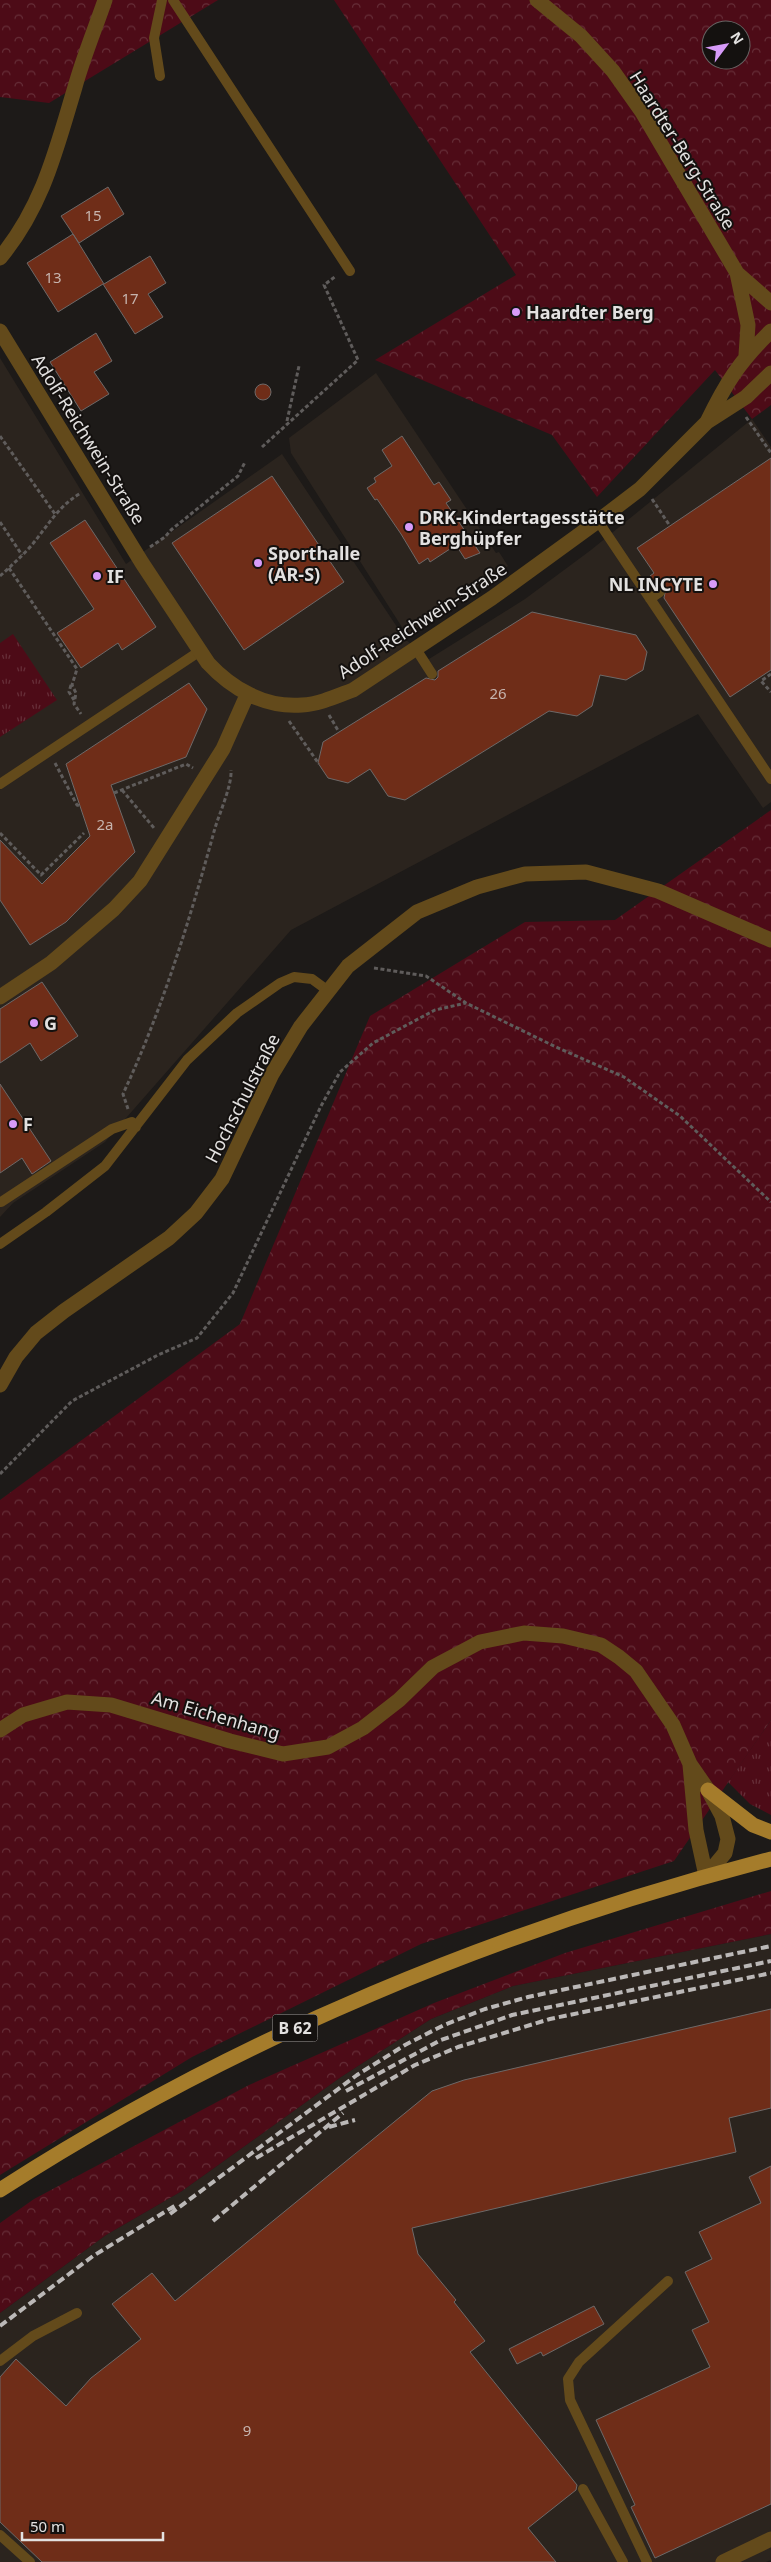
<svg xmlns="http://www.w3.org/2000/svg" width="771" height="2562" viewBox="0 0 771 2562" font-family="'Noto Sans',sans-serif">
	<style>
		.built { fill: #2b241e }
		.grass { fill: url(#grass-tufts) }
		.forest { fill: url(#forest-crowns); fill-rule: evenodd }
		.building { fill: #6f2d18; stroke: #6d6968 }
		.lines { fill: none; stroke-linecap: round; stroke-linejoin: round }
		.path { stroke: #5f5c5b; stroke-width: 3; stroke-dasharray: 4 2.5; stroke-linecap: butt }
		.lane { stroke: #634a1b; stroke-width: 10 }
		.street { stroke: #634a1b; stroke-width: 15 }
		.primary { stroke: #a57c2b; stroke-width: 15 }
		.rail { stroke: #bbb8b7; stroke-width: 4; stroke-dasharray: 8 4; stroke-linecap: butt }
		.poi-dot { fill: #d79bf9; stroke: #14110f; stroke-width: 2 }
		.labels { text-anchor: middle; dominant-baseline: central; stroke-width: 4; stroke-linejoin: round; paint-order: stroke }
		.number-label { font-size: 15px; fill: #c6b4ae }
		.shield { fill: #14110f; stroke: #a5a3a1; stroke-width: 1 }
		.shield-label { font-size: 16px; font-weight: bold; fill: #e3e1e0 }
		.street-label { font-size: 18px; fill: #e3e1e0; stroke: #14110f }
		.poi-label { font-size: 18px; font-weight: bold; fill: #e3e1e0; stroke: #14110f; text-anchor: start }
	</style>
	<defs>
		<pattern id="grass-tufts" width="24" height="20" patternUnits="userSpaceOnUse" patternTransform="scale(1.25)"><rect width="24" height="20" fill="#4d0b17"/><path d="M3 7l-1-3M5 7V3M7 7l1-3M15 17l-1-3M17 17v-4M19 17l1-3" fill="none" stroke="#662e38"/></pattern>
		<pattern id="forest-crowns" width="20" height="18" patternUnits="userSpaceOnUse" patternTransform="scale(1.25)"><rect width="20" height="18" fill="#4d0b17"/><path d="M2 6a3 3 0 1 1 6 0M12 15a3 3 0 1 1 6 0" fill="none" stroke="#662e38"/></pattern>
	</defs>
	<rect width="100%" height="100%" fill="#1d1a18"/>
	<path class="built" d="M0,358l126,206 156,-110 123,185 24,20 96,-60 66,-49 161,-131 19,28v355l-8,6 -65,-94 -407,216 -186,212 -92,61 -13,14z
		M376,373l120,180 3,-1 9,14 -101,69 -116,-182 -2,-15z
		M771,1934v626l-5,2h-766v-249l106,-78 76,-44 159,-114 90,-58 82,-33z"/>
	<path class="grass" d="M13,634l44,66 -57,37v-94z
		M771,1720v95l-21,-11 -22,-22z"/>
	<path class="forest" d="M0,0h218l-169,103 -49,-6z
		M334,0h437v405l-19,14 -37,-49 -118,127 -45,-62 -177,-75 141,-85zM711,30h30v30h-30z
		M771,810v910l-97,141 -253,83 -229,113 -192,118v-675l240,-176 130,-308 155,-94 90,-2z
		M771,1891v43l-258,52 -82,33 -90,58 -159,114 -76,44 -106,78v-90l34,-24 215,-114 185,-82 131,-50z"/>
	<path class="building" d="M108,187l16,27 -45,29 -18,-27z
		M73,234l31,50 46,-28 16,27 -18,11 15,23 -28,17 -32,-50 -45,28 -31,-49z
		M96,333l16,28 -18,11 15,22 -28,17 -31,-49z
		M255 392a8 8 0 1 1 16 0a8 8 0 1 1-16 0Z
		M402,436l32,49 5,-3 12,18 -5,3 34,50 -15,6 -9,-14 -26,17 -2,-4 -9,6 -18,-30 -24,-35 -2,1 -8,-12 9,-6 -2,-4 18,-12 -10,-16z
		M771,458v212l-41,27 -66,-99 2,-10 -4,-2h-6l-6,-10 4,-3 -17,-25z
		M272,476l72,106 -100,68 -72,-107z
		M85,520l71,107 -34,23 -4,-7 -37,25 -24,-35 37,-24 -44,-66z
		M532,612l104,23 11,17 -4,18 -17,10 -26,-5 -8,31 -15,10 -28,-5 -144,89 -17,-4 -18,-27 -22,14 -20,-5 -10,-15 5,-21 103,-64 9,2 3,-3v-6z
		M189,683l18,26 -21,48 -75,28 24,67 -69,70 -36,23 -30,-45v-60l42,44 48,-48 -24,-72z
		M42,982l36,54 -37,25 -11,-18 -30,20v-54z
		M0,1084l51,77 -19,13 -10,-16 -22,15z
		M771,2009v99l-42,10 7,34 -324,76 6,26 38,46 -2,2 31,39 -15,11 107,133 -1,5 -48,38 28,34h-514l-42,-40v-145l16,-18 50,47 25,-28 50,-39 -29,-35 40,-31 23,28 257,-210 32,-11z
		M771,2166v338l-116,54 -24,-51 4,-2 -39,-85 114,-53 -18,-37 17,-8 -24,-50 27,-13 -13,-27 62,-29 -12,-26z
		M594,2306l10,18 -61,32 -2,-4 -24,12 -8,-15z"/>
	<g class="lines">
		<path class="path" d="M746,417l25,36
			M287,421l12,-55
			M0,436l55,78
			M262,447l96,-87 -34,-75 12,-9
			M652,499l18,27
			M0,522l22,33
			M150,547l15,-10 6,-7 67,-54 7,-14
			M9,568l68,101 -5,16 4,8 -2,11 7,10
			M0,576c11,-10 21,-19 31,-30 16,-19 27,-40 50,-53
			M771,674l-10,7 10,11
			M71,685l-2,7 5,8
			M329,715l10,17
			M289,721l30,43
			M55,763l22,42 3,1
			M122,790l32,38
			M114,793l72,-29 7,4
			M0,833l41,42 43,-42
			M374,968l52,8 40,27 90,44 68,30 56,39 91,86
			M128,1109l-5,-15c40,-86 67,-175 92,-266 5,-16 17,-43 16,-58
			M0,1474l72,-73 86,-46 39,-17 36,-45 88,-187 19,-34 33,-29 62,-33 31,-7"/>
		<path class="lane" d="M173,0l177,271
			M160,76l-6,-38 8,-38
			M598,521l173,258
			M650,599l10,-7
			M416,649l16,25
			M0,784l200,-133
			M1,1202l111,-73 20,-7 4,5
			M0,1244l46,-32 59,-46 82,-106 50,-47 43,-30 14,-6 18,2 15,11
			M0,2361l33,-25 44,-23
			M583,2489l40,73
			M0,2535l30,27
			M647,2562l-77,-162 -2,-21 11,-17 89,-81"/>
		<path class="street" d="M537,0l44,36 32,35 29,41 95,161 34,30
			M0,258c43,-52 56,-108 75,-171 8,-29 20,-58 30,-87
			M737,273l11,52 -2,30
			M0,331l142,232 66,100c24,26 57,45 94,42 18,-1 35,-9 51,-15l139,-92 106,-77 42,-32 67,-67 39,-25 25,-24
			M707,422c19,-39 32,-60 64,-91
			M0,997l51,-34 63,-54 26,-28 83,-132 24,-54
			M0,1385l16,-28 20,-24 28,-22 105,-73 27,-25 26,-34 50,-105 29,-48 47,-60 69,-54 60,-25 48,-13 61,-2 72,19 113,49
			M0,1730l23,-15 44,-13 44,3 119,36 53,13 45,-7 35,-19 36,-28 34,-33 47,-25 44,-9 39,3 38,9 18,12 17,14 37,54 17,39 18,26 14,26 6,23 -3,14 -19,23
			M690,1765l6,65 10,46
			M723,2562l48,-23"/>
		<path class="primary" d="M708,1790l45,35 18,7
			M0,2190c235,-152 500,-261 771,-331"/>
		<path class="rail" d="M346,2091l95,-51 71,-25 259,-54
			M329,2127l26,-7
			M256,2158l159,-93 43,-18 92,-28 221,-46
			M170,2214l187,-139 48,-30 39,-20 41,-16 43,-12 243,-51
			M213,2221l130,-108
			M0,2326l93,-70 83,-51"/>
	</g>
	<g class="poi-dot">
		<circle cx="516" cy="312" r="5"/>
		<circle cx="409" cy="527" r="5"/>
		<circle cx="258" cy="563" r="5"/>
		<circle cx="97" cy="576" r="5"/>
		<circle cx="713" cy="584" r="5"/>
		<circle cx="34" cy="1023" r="5"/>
		<circle cx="13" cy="1124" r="5"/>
	</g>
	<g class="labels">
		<g class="number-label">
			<text x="93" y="215">15</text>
			<text x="53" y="277">13</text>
			<text x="130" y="298">17</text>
			<text x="498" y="693">26</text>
			<text x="105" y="824">2a</text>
			<text x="247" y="2430">9</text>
		</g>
		<rect class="shield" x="272.5" y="2014.5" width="45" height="27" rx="4"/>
		<g class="shield-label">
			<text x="295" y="2028">B 62</text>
		</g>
		<g class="street-label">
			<text transform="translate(683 150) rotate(58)">Haardter-Berg-Straße</text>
			<text transform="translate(89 439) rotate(58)">Adolf-Reichwein-Straße</text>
			<text transform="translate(422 620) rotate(-33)">Adolf-Reichwein-Straße</text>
			<text transform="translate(242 1098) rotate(-63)">Hochschulstraße</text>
			<text transform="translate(216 1715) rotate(16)">Am Eichenhang</text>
		</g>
		<g class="poi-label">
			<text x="526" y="312">Haardter Berg</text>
			<text x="419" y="517">DRK-Kindertagesstätte<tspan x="419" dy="21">Berghüpfer</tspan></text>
			<text x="268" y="553">Sporthalle<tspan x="268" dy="21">(AR-S)</tspan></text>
			<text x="107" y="576">IF</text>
			<text x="703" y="584" text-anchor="end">NL INCYTE</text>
			<text x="44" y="1023">G</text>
			<text x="23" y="1124">F</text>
		</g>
	</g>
	<g transform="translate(726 45) rotate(58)"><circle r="24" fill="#14110f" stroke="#676463"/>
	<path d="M0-4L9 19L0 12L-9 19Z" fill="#d79bf9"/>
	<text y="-8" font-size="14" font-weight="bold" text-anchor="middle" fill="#e3e1e0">N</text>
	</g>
	<path d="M22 2532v8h141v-8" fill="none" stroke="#e3e1e0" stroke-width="2.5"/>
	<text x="30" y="2532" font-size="15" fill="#e3e1e0" stroke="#14110f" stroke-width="4" paint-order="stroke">50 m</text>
</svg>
